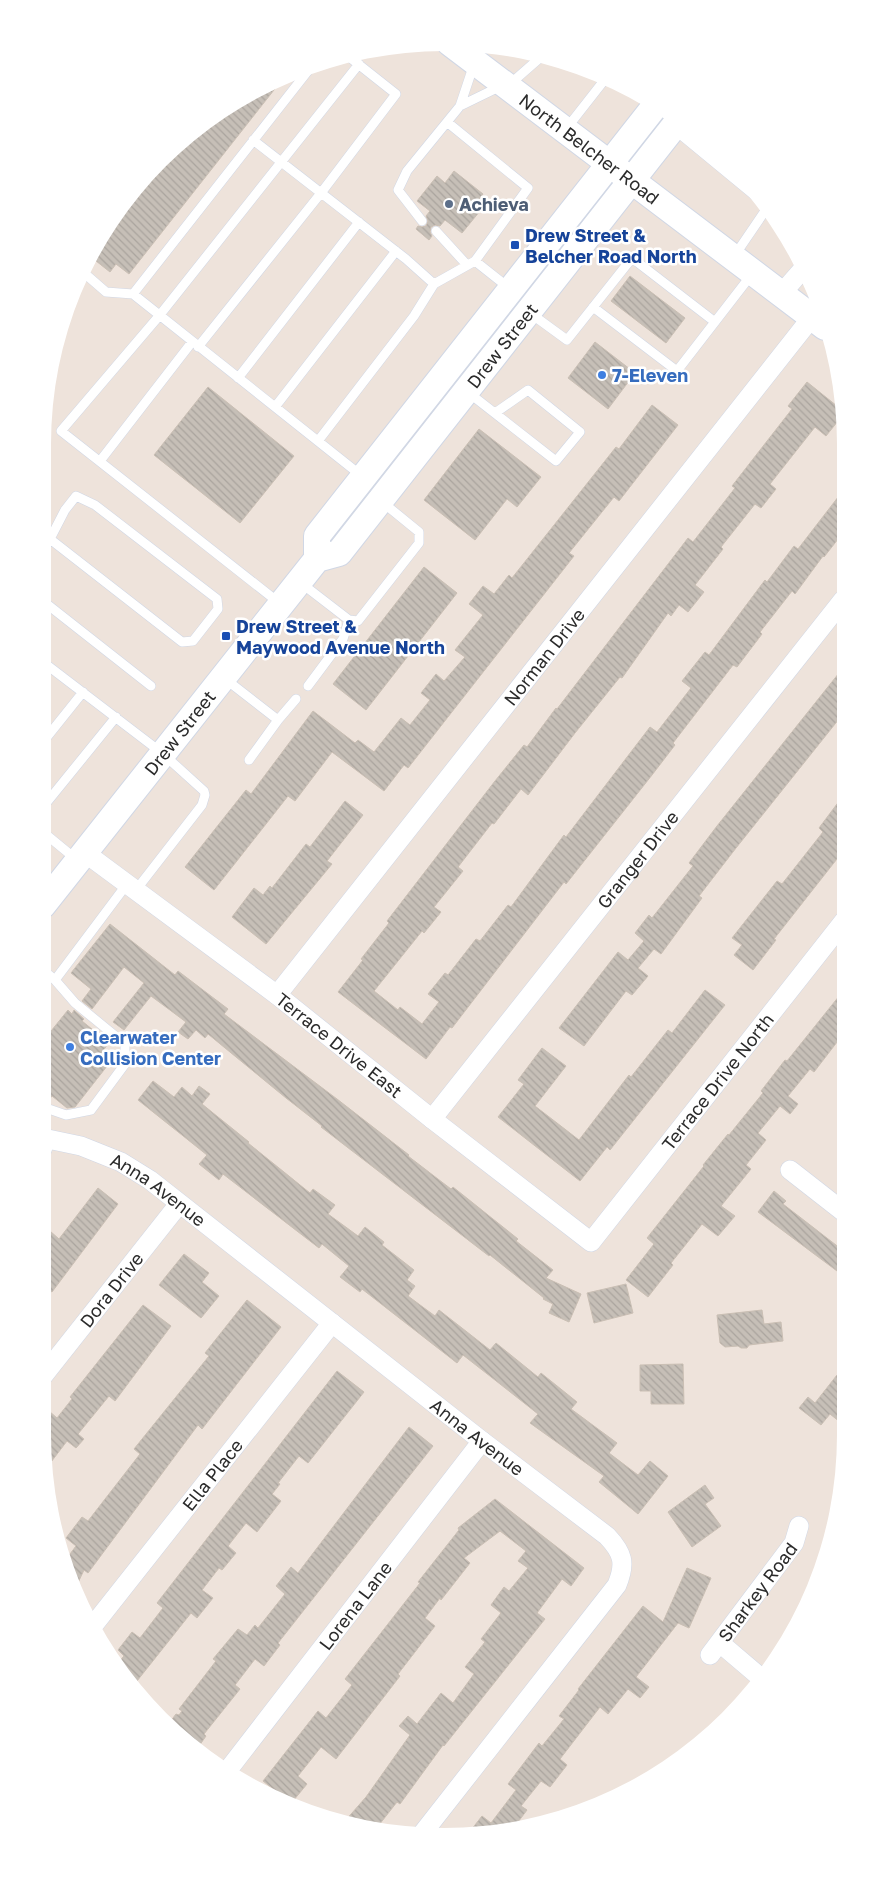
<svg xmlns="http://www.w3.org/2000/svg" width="888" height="1879" viewBox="0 0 888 1879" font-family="'Golos Text',sans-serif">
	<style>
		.building { fill: url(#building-back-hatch); stroke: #cabfb4 }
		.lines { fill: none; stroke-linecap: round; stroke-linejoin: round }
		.lane-casing { stroke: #d0d7e5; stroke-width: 10 }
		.street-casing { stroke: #d0d7e5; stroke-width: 20 }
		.secondary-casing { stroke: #d0d7e5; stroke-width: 28 }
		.lane { stroke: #fff; stroke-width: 9 }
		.street { stroke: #fff; stroke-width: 19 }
		.secondary { stroke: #fff; stroke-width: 26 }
		.service-dot { fill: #5c6f8a; stroke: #fff; stroke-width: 2 }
		.transit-dot { fill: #1a4fb4; stroke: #fff; stroke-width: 2 }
		.shop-dot { fill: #3f7fe0; stroke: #fff; stroke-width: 2 }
		.labels { text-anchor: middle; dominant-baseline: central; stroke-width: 5; stroke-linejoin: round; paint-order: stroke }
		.street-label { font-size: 18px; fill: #2b2b2b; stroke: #fff }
		.service-label { font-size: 18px; font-weight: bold; fill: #4e5e75; stroke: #fff; text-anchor: start }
		.transit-label { font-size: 18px; font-weight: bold; fill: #164399; stroke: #fff; text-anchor: start }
		.shop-label { font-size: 18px; font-weight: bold; fill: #366cbe; stroke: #fff; text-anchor: start }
	</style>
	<defs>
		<pattern id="building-back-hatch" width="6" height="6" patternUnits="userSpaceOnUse" patternTransform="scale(1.25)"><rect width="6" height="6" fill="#c6bfb7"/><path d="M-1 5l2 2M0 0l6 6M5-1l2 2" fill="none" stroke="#aaa49e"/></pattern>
	</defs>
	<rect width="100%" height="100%" fill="#eee3db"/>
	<path class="building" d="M285,76l-156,198 -13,-10 -6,8 -19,-15 19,-36 50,-61 61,-50z
		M454,171l29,23 -9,12 6,5 -18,22 -17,-13 -5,6 -5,-1 -4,2 -1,5 2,4 -3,4 -13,-11 2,-3 4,1 4,-1 2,-5 -2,-5 4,-5 -13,-10 20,-25 8,7z
		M630,276l55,42 -19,25 -55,-42z
		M595,342l40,31 -27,36 -40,-31z
		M807,382l35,28v6l-16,20 -11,-9 -45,57 6,5 -15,19 -6,-4 -34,43 2,2 -28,36 9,7 -16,20 -9,-7 -8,11 -3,-3 -46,65 -2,-1 -45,56 -47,62 -7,-6 -27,35 -2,-1 -34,44 5,4 -29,36 7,5 -17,21 -2,-2 -48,60 24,19 2,-3 22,17 17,-22 -11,-8 17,-21 3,2 28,-36 4,2 28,-36 3,2 53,-72 2,2 84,-110 7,5 34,-44 -9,-7 23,-29 4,3 56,-75 2,2 27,-36 4,3 44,-57v42l-18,23 -1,-1 -28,38 -3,-3 -32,41 2,2 -25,33 -4,-2 -60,78 2,2 -23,30 -86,109 -2,-2 -112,146 -2,-1 -24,32 -88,-67 25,-32 -2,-1 28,-36 -2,-2 108,-140 29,-36 3,2 29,-39 1,1 131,-171 5,4 42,-54 -3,-2 60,-77 -4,-3z
		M208,387l86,69 -54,67 -86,-68z
		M652,405l26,20 -59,76 -5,-4 -45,56 5,3 -166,212 -4,-3 -20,26 -52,-39 -37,49 -7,-5 -74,94 -29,-23 61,-77 5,4 62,-83 42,32 3,-3 16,12 27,-34 9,7 20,-25 -9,-7 15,-19 8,7 21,-24 -10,-7 28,-35 -14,-11 14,-18 11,8 15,-19 3,3 104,-131 3,2z
		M479,429l62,48 -24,30 -10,-8 -32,41 -51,-40z
		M424,567l33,26 -91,117 -33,-26z
		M843,668v46l-107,134 -37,48 3,2 -41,56 -7,-5 -16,19 10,8 -16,19 -6,-4 -42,55 -25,-18 59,-76 10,8 16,-19 -9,-8 14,-18 3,3 41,-52 -4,-3 28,-37z
		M843,796l1,54 -70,89 2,1 -23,30 -19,-15 8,-10 -10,-7 45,-57 5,3 41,-52 -4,-4z
		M345,801l18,14 -36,46 5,3 -66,80 -34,-27 22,-29 9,7 7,-9 2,2 34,-44 4,3z
		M110,924l65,51 3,-4 50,38 -4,5 113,85 72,56 -1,1 43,33 2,-2 65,52 -2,2 37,29 -7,8 35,16 -12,28 -20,-9 4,-9 -10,-5 1,-1 -54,-43 -1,1 -168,-129 1,-1 -36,-28 -78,-64 -3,4 -9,-8 -8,9 -10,-7 8,-10 -35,-26 -27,34 -11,-8 31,-39 -20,-16 -32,42 -10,-8 9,-12 -20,-16z
		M705,990l20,15 -115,145 -3,-3 -27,34 -82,-64 26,-33 -6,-4 24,-32 24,18 -31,40 44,34 50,-65 2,2 37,-47 4,3z
		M844,990v43l-30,39 -4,-3 -22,27 10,8 -8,10 -10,-8 -22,27 8,7 -20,25 5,4 -30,37 14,10 -17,20 -16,-12 -31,39 2,2 -25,32 -22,-17 28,-36 -7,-6 57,-72 -1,-1 25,-31 1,1 34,-42 -2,-2 24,-31 2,1z
		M68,1010l4,4 2,-4 10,9 -2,2 27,22 -8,10 10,8 -36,46 -8,1 -15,-12 -5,6 -5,-1v-65h5z
		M153,1081l21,16 8,-10 10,9 7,-10 11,8 -8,10 47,38 -1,1 62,50 3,-4 22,16 -7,9 30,22 7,-9 19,15 -2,3 32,25 -7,10 8,6 -7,10 27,20 4,-6 51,40 6,-7 42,34 3,-4 36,29 -6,7 46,34 -8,10 29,22 12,-14 18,15 -30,38 -39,-32 5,-6 -74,-53 8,-9 -24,-19 -51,-40 -6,8 -95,-74 -2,3 -20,-15 9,-11 -27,-22 -3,4 -96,-74 -4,6 -20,-16 8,-9 -69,-55z
		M98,1188l20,16 -66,88 -10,-7v-44l8,-10 9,8z
		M774,1191l12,10 -3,3 62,48v8l-8,11 -79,-59z
		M184,1254l25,19 -7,9 17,14 -18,22 -42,-33z
		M626,1284l7,29 -39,10 -7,-30z
		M247,1300l34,27 -79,102 -4,-4 -110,148 -4,-3 -9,19 -11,-27 12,-16 -10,-8 16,-21 6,4 52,-67 -6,-5 75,-93 -4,-3z
		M143,1305l28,21 -56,75 -6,-5 -31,38 6,5 -8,9 -9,-7 -19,25 -5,-30 7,-9 -8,-7 7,-9 8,7 15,-19 -2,-2z
		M762,1310l2,14 17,-2 2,19 -34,4 -2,3h-6l-3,-2 -13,1 -5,-4 -3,-28z
		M683,1364l1,40h-33v-13h-11v-26z
		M337,1371l27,21 -56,71 -9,-7 -21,27 2,1 -8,10 9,7 -24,31 -11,-9 -18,23 8,7 -14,17 -3,-2 -17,22 11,8 -16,20 -6,-5 -58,73 -16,-22 7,-8 -6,-6 14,-18 8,6 23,-30 -6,-5z
		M837,1375l8,7v44l-15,-12 -9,11 -22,-17 9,-11 7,6z
		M409,1427l24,19 -155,197 2,2 -16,21 -9,-7 -20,26 5,4 -36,45 2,2 -7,10 -29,-24 6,-8 3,1 3,-4 -3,-2 37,-48 -3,-2 25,-30 9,6 8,-10 3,3 27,-34 -9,-8 15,-19 7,6z
		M705,1485l9,13 -9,6 16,22 -29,21 -24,-35z
		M495,1499l89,69 -13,18 -9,-7 -25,34 8,6 -101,127 -1,-1 -43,59 -3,-2 -22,28 -9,-1 -21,-8 21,-24 44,-62 -11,-9 9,-10 9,8 24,-31 12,10 21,-29 -9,-7 20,-25 -4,-3 20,-26 -10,-8 13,-18 5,4 19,-23 -10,-7 8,-10 -26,-20 -36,27 6,5 -29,37 -1,-2 -15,20 10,8 -37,48 2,2 -64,83 -15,-12 -23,29 9,8 -14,17 -7,-2 -23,-18 55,-70 8,7 26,-33 -7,-6 75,-96 -2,-1 41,-52 -1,-2z
		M687,1568l24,10 -22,50 -11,-5 -42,54 13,10 -9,11 -12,-9 -20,25 -8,-7 -40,52 7,6 -17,22 -9,-6 -20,25 6,4 -9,12 7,6 -57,6 14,-18 9,7 25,-33 -8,-6 31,-41 3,3 22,-27 -5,-3 20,-26 -1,-1 65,-83 20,16z"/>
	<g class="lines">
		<g class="lane-casing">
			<path id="lane" d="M311,67l-178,227 230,183
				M594,72l11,8
				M510,84l32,-28
				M460,106l14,-42
				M447,122l81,66 -53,73
				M566,129l40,-51
				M675,130l91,75
				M253,140l153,119 28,25 -20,32 -96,125
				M422,221l-24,-31 9,-19 53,-65 41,-20
				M436,231l31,34
				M735,255l32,-47
				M83,272l23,20 27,2
				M434,284l41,-23 34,27
				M593,307l84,64 75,-97
				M530,313l37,27 65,-82 83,64
				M198,347l123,-154 75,-99 -48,-38
				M238,378l121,-156
				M469,393l87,68 24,-29 -52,-42 -33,23
				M275,407l121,-156
				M100,461l92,-119
				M76,496l19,9 122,94 1,10 -25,32 -11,1 -132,-103 15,-29z
				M43,550l7,-11 -7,-6
				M301,583l48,37 9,1 61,-78v-11l-38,-31
				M43,601l108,85
				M278,602l-217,-171 98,-115 200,-252
				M43,662l119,91 42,38 1,4 -3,10 -66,85
				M224,678l54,42 -29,40
				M308,686l35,-47 6,-19
				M278,720l18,-21
				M43,742l40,-50
				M43,807l73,-90
				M43,832l34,28
				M43,970l12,10
				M43,1107l23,8 25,-5 34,-46v-20l-50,-41 -20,-23 72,-96
				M43,1161l8,-21"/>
		</g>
		<g class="street-casing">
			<g id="street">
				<path d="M782,293l21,-24"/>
				<path id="s1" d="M84,852l193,143 155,124 159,123 253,-321"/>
				<path id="s2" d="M277,995l535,-678"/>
				<path id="s3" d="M432,1119l411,-519"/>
				<path id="s4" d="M43,1138l38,8 40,16 29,18 332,261 125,95c16,17 19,27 10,49l-195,249"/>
				<path d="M790,1170l55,43"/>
				<path id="s5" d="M43,1376l136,-172"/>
				<path id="s6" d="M92,1627l240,-304"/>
				<path d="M720,1643l40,34"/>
				<path id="s7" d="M710,1655l84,-112 5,-17"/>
				<path id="s8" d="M228,1770l254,-329"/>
			</g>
		</g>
		<g class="secondary-casing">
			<g id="secondary">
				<path id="s9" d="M450,43l375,284"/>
				<path d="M317,559v-23l338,-430"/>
				<path id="s10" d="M43,905l274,-346 22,-6 340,-433"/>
			</g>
		</g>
		<use href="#lane" class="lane"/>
		<use href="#street" class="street"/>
		<use href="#secondary" class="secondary"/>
	</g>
	<circle class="service-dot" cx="449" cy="204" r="5"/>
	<g class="transit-dot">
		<rect x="510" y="240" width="10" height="10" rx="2.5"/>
		<rect x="221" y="631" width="10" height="10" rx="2.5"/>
	</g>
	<g class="shop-dot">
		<circle cx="602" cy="375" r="5"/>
		<circle cx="70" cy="1047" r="5"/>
	</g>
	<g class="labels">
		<g class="street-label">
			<text stroke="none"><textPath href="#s9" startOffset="175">North Belcher Road</textPath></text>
			<text stroke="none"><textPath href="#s10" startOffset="728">Drew Street</textPath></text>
			<text stroke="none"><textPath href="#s2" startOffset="431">Norman Drive</textPath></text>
			<text stroke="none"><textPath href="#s10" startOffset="220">Drew Street</textPath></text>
			<text stroke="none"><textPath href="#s3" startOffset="331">Granger Drive</textPath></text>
			<text stroke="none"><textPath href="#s1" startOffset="320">Terrace Drive East</textPath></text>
			<text stroke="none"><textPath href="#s1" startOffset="844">Terrace Drive North</textPath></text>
			<text stroke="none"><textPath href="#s4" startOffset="128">Anna Avenue</textPath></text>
			<text stroke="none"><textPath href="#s5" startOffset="110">Dora Drive</textPath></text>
			<text stroke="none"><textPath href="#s4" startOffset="532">Anna Avenue</textPath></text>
			<text stroke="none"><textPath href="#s6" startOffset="194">Ella Place</textPath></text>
			<text stroke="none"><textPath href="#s7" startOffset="79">Sharkey Road</textPath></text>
			<text stroke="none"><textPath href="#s8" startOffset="208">Lorena Lane</textPath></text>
		</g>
		<g class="service-label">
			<text x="459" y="204">Achieva</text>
		</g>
		<g class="transit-label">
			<text x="525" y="235">Drew Street &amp;<tspan x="525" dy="21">Belcher Road North</tspan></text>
			<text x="236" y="626">Drew Street &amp;<tspan x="236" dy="21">Maywood Avenue North</tspan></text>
		</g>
		<g class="shop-label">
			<text x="612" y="375">7-Eleven</text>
			<text x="80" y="1037">Clearwater<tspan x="80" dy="21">Collision Center</tspan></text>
		</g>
	</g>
	<path d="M0 0H888V1879H0ZM444 51H444A393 393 0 0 1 837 444V1435A393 393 0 0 1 444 1828H444A393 393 0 0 1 51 1435V444A393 393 0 0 1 444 51Z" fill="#fff" fill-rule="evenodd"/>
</svg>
